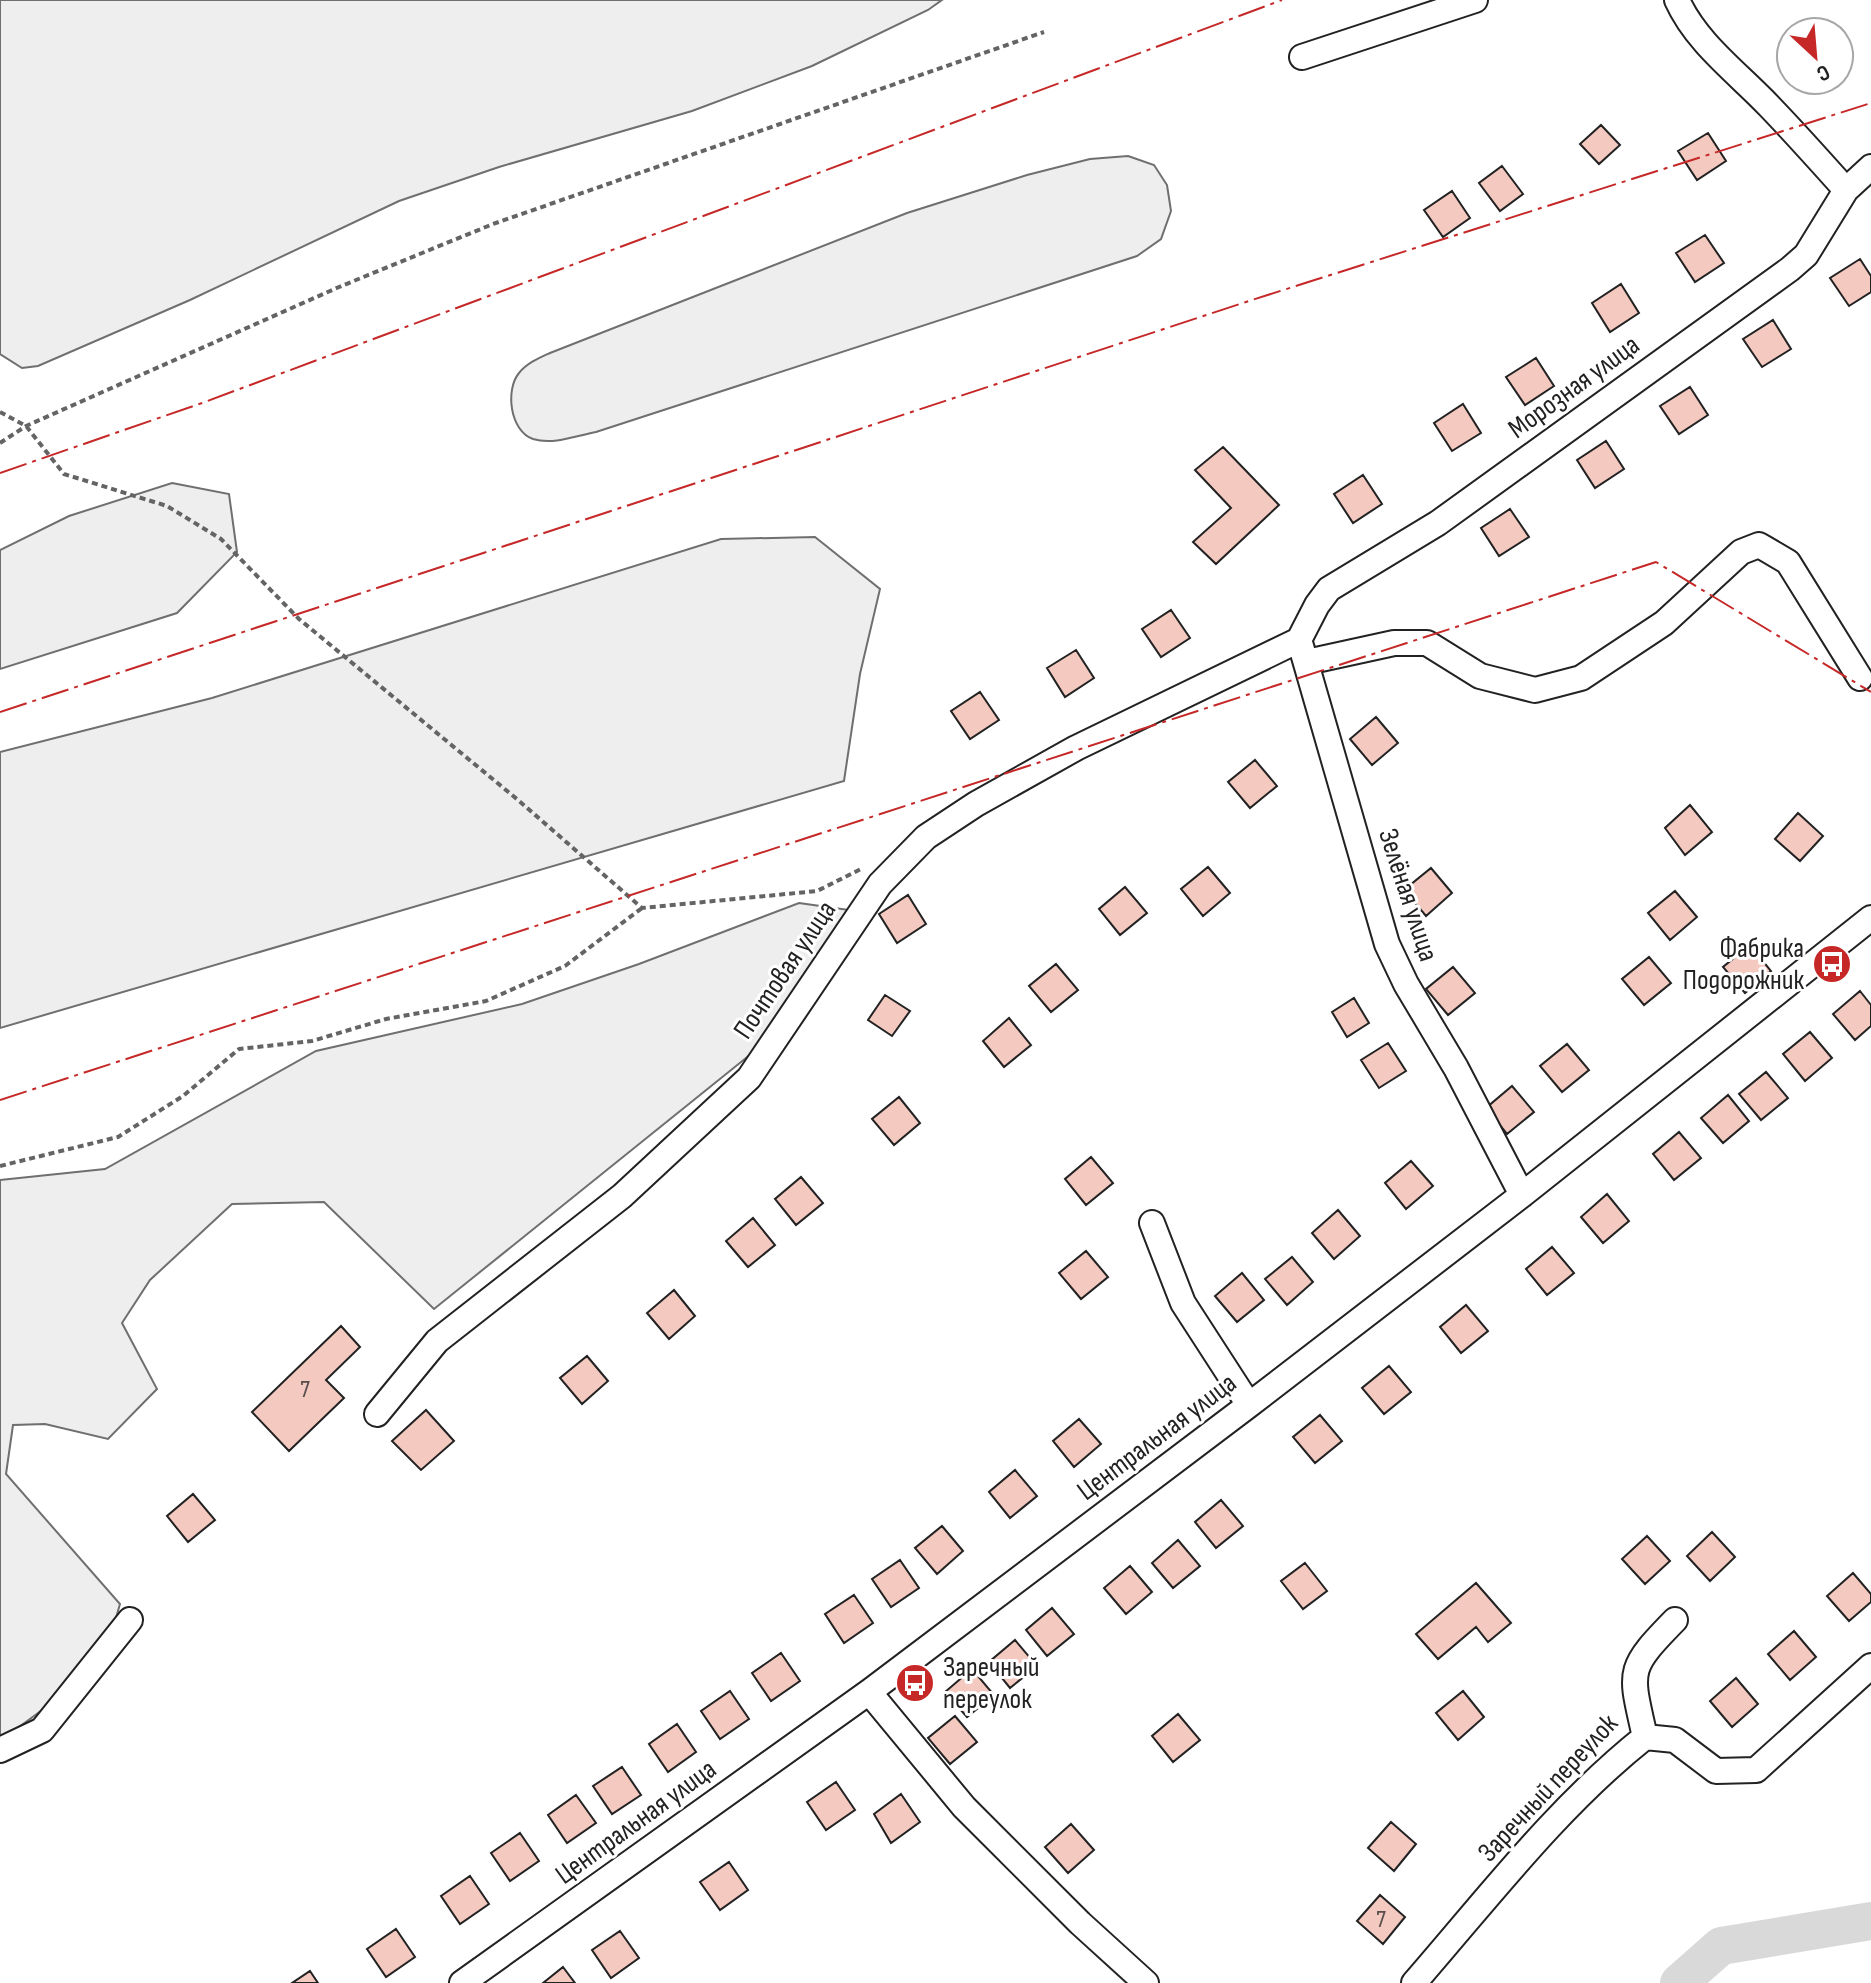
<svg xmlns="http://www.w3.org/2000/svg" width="1871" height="1983" viewBox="0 0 1871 1983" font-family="'Sofia Sans Condensed',sans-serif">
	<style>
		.green { fill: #eee; stroke: #6f6f6f; stroke-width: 2 }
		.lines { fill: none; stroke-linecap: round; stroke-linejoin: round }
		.river { stroke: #d9d9d9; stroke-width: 38 }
		.building { fill: #f3c9c0; stroke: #222; stroke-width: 2 }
		.minor-casing { stroke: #222; stroke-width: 28 }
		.path { stroke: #646464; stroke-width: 4; stroke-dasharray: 6 4; stroke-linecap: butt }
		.minor { stroke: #fff; stroke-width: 24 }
		.power { stroke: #c62828; stroke-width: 2; stroke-dasharray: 28 6 4 6; stroke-linecap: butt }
		.labels { text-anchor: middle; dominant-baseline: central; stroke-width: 6; stroke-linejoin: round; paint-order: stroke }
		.number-label { font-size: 24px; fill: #564c4a }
		.street-label { font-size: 28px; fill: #222; stroke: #fff }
		.poi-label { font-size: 28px; fill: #222; stroke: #fff; text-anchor: end }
	</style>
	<rect width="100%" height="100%" fill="#fff"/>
	<path class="green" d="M0,0h942l-14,10 -116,56 -120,45 -193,56 -100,34 -209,99 -152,66 -16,2 -22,-14z
		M1128,156l26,9 13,20 4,26 -10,28 -24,17 -541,176c-20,4 -43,13 -63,7 -23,-8 -28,-49 -14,-66 8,-10 20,-15 31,-20l357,-140 120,-38 63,-16z
		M172,483l57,11 8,58 -60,61 -177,56v-119l69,-34z
		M815,537l65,52 -20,85 -16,107 -844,247v-276l212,-54 509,-159z
		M799,903l50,7 -72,123 -343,276 -110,-107 -92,2 -82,76 -28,43 35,66 -49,50 -63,-15 -32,1 -7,49 114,130 -18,62 -102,75v-561l105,-11 211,-118 206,-47 117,-40z"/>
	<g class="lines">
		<path class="river" d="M1679,1983l42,-37 150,-25"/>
	</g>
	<path class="building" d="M1601,125l19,20 -21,19 -19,-20z
		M1708,133l18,28 -29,19 -19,-29z
		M1502,166l21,28 -23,17 -21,-28z
		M1452,191l18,27 -27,19 -19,-27z
		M1705,235l19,28 -29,19 -19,-29z
		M1860,259l11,17v16l-22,14 -19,-28z
		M1621,284l18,29 -29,19 -18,-29z
		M1773,320l18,29 -29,18 -19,-28z
		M1536,358l18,28 -29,19 -19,-28z
		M1690,387l18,28 -29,19 -19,-28z
		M1463,404l18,29 -29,18 -18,-28z
		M1606,441l18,28 -29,19 -18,-28z
		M1223,447l56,58 -63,59 -23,-22 38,-34 -36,-38z
		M1363,475l19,29 -29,19 -19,-29z
		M1510,509l19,28 -30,19 -18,-28z
		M1171,610l19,28 -29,19 -19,-28z
		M1076,650l18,28 -29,19 -18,-29z
		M980,692l19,28 -29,19 -19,-28z
		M1376,717l22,26 -26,22 -22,-26z
		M1255,760l22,26 -27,22 -22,-26z
		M1690,805l22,27 -27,23 -20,-27z
		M1798,813l25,23 -23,25 -25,-22z
		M1208,867l22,26 -27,23 -22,-27z
		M1431,868l21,25 -26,23 -22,-26z
		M1125,887l22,26 -27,22 -21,-26z
		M1675,891l22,26 -27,23 -22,-27z
		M908,895l18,29 -29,19 -18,-29z
		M1750,945l21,26 -26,22 -22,-26z
		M1649,957l22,26 -27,22 -22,-26z
		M1056,964l22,26 -27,22 -22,-26z
		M1453,967l22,26 -27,22 -22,-26z
		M1860,991l11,14v21l-16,14 -22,-26z
		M885,995l25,16 -18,25 -24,-16z
		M1354,998l15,25 -22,14 -15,-25z
		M1009,1018l22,27 -27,22 -21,-26z
		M1810,1032l22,26 -27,23 -22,-27z
		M1388,1043l18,28 -27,17 -18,-28z
		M1567,1044l22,26 -27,22 -22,-26z
		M1766,1072l22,26 -27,22 -22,-26z
		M1512,1086l22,26 -27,22 -21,-26z
		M1728,1095l21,26 -26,22 -22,-25z
		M899,1097l21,26 -26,22 -22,-26z
		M1679,1132l22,26 -27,22 -21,-26z
		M1091,1157l22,26 -27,22 -21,-26z
		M1411,1161l22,25 -27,23 -21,-26z
		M801,1177l22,26 -27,22 -21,-26z
		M1607,1194l22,27 -26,22 -22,-26z
		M1338,1210l22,26 -26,23 -22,-26z
		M753,1218l22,27 -27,22 -22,-26z
		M1552,1247l22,26 -27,22 -21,-26z
		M1086,1251l22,26 -27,22 -22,-26z
		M1292,1257l21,25 -26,23 -22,-26z
		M1242,1273l22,27 -27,22 -22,-26z
		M674,1290l21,26 -26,23 -22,-26z
		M1466,1305l22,26 -27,22 -21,-26z
		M341,1326l19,21 -34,33 18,18 -55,53 -37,-39z
		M587,1356l21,25 -26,23 -22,-26z
		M1389,1366l22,26 -27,22 -22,-26z
		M426,1410l28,31 -33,29 -29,-29z
		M1320,1415l22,26 -27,22 -22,-26z
		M1079,1419l22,25 -27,23 -21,-26z
		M1015,1470l22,26 -27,22 -21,-26z
		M193,1494l22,26 -27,22 -21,-26z
		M1221,1500l22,26 -27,22 -21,-26z
		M942,1526l21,25 -26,23 -22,-26z
		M1712,1532l23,25 -25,24 -23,-25z
		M1647,1536l23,25 -25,23 -23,-25z
		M1178,1540l22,26 -27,22 -21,-25z
		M900,1560l19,28 -28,19 -19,-28z
		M1305,1563l22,28 -24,18 -22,-28z
		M1130,1566l22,26 -26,22 -22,-26z
		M1853,1573l18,21v8l-22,19 -22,-25z
		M1476,1583l35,40 -23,19 -12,-15 -38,32 -22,-25z
		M854,1595l19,28 -29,20 -19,-29z
		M1052,1608l22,26 -27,22 -21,-26z
		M1794,1631l22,26 -26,23 -22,-26z
		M1015,1640l22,26 -27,22 -21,-26z
		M781,1653l19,28 -29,20 -19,-28z
		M972,1669l22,26 -27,22 -22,-25z
		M1736,1678l22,26 -26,23 -22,-26z
		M730,1691l19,28 -29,20 -19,-28z
		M1463,1691l21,26 -26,23 -22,-27z
		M1178,1714l22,26 -27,22 -21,-26z
		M955,1716l22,26 -27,22 -22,-26z
		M677,1724l19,28 -28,20 -19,-28z
		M622,1767l19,28 -29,19 -19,-28z
		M836,1782l19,28 -29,20 -19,-28z
		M901,1794l19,28 -29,21 -17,-29z
		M576,1795l20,28 -29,20 -19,-28z
		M1391,1822l25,22 -22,27 -26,-23z
		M1071,1824l23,26 -26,23 -23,-26z
		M520,1833l19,28 -29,20 -19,-28z
		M729,1862l19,28 -28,20 -20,-28z
		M470,1876l19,28 -29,20 -19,-28z
		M1380,1895l25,22 -22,27 -26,-23z
		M396,1929l19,28 -29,20 -19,-28z
		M620,1931l19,27 -28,20 -19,-28z
		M563,1967l12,16h-32z
		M310,1971l8,12h-26z"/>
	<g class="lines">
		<g class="minor-casing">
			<path id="minor" d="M1677,0c20,44 61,73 93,107 26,27 51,55 76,83
				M1302,57l173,-57
				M1299,640l18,-35 12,-16 109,-66 352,-254 16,-14 40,-65 25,-23
				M1301,646l86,298 19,40 50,84 66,127
				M1307,662l87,-19h33l53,33 55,14 46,-12 83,-55 77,-71 18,-7 29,17 72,116
				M1152,1223l31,80 66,102
				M377,1414l60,-73 185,-145 127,-118 131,-194 46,-47 50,-33 100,-56 223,-108
				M869,1692l95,115 116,116 66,60
				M1645,1737l30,3 41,31 40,-1 115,-104
				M0,1750l42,-20 88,-110
				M462,1983l407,-291 380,-287 273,-210 349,-277
				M1414,1983c74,-85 143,-176 231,-246 -15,-67 -19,-67 30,-117"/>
		</g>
		<path class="path" d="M0,412l26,14 38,48 103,32 54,33 78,80 219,181 124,108 175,-17 46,-23
			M0,443l26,-17 313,-139 154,-63 551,-192
			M0,1166l118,-29 65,-41 56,-47 73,-8 74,-22 100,-18 79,-35 77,-58"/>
		<use href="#minor" class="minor"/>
		<path class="power" d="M0,473l202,-70 1080,-403
			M0,712l1252,-412 619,-197
			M0,1100l1656,-538 215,130"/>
	</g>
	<defs>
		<g id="bus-disc" transform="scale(2)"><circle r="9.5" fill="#c62828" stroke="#fff"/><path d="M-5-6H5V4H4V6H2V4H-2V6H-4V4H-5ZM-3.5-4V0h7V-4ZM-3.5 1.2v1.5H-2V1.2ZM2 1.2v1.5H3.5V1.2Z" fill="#fff"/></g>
	</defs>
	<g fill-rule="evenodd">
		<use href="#bus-disc" x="1832" y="964"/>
		<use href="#bus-disc" x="915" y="1683"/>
	</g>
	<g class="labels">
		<g class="number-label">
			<text x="305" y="1389">7</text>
			<text x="1381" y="1919">7</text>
		</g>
		<g class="street-label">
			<text transform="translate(1574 387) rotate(-36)">Морозная улица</text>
			<text transform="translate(1408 895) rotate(72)">Зелёная улица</text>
			<text transform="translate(785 970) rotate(-56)">Почтовая улица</text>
			<text transform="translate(1157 1437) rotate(-37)">Центральная улица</text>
			<text transform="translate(1548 1788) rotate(-47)">Заречный переулок</text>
			<text transform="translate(636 1822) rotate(-36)">Центральная улица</text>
		</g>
		<g class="poi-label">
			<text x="1804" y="948">Фабрика<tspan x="1804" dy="32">Подорожник</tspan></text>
			<text x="943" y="1667" text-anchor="start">Заречный<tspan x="943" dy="32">переулок</tspan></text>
		</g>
	</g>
	<g transform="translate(1815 56) rotate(154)"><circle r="38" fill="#ffffff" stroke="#a7a7a7" stroke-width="2"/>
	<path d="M0-6L14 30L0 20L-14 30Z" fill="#c62828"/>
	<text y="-12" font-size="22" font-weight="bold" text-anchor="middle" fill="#222222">С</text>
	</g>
</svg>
